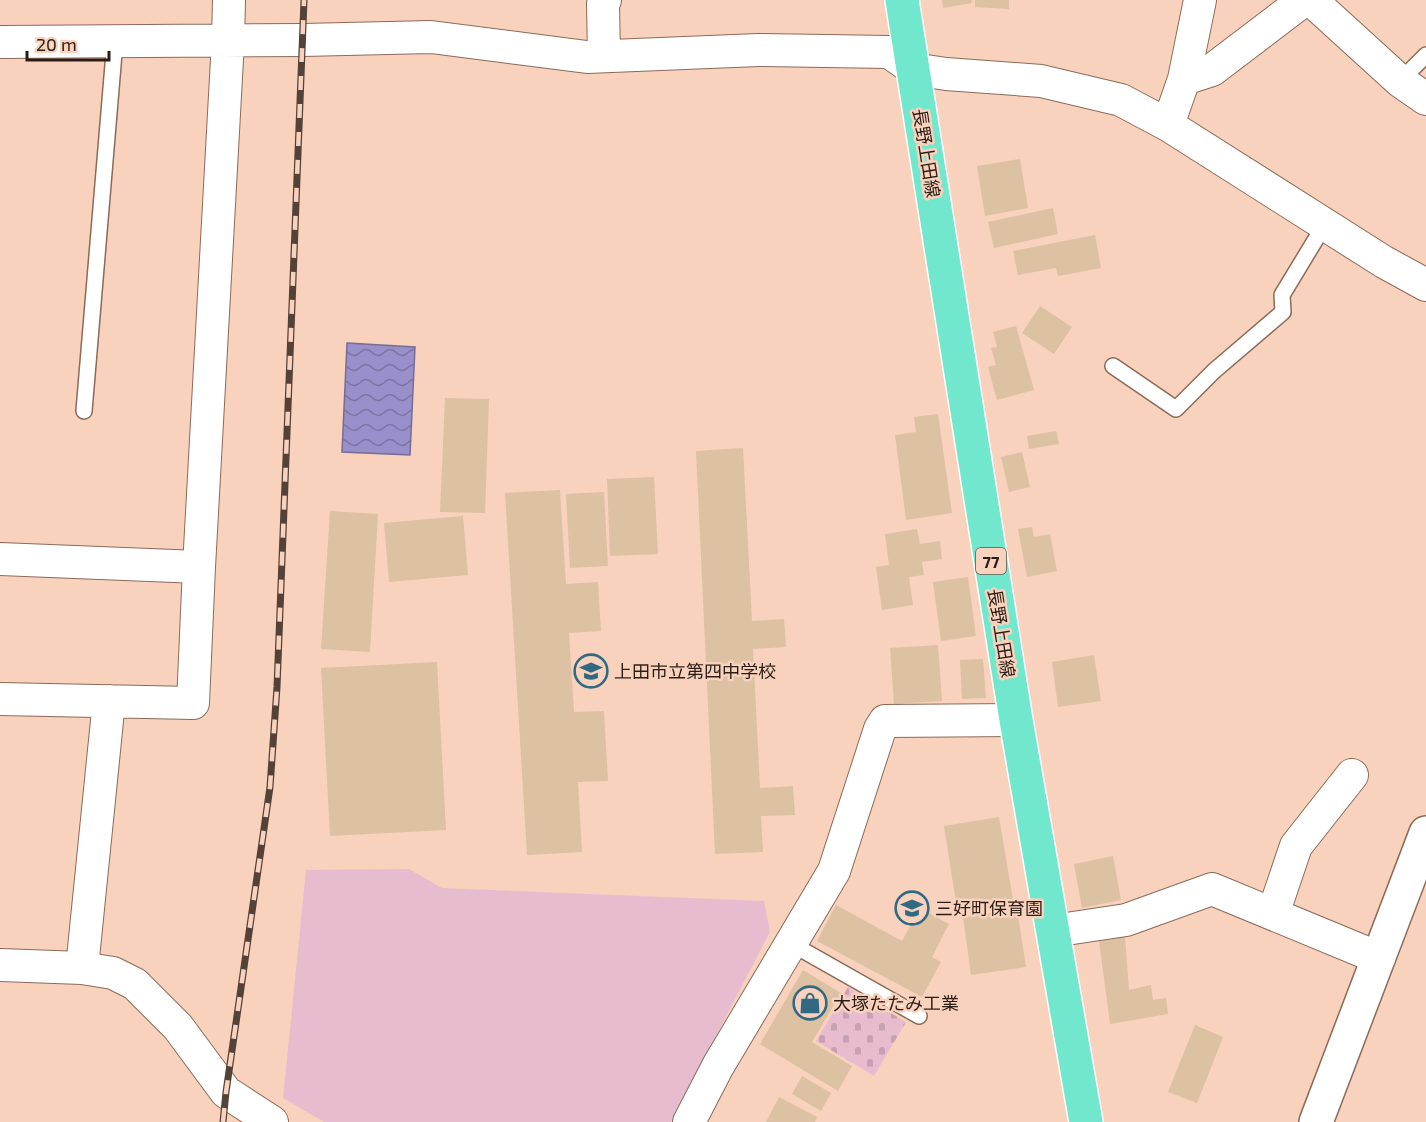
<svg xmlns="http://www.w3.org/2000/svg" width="1426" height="1122" viewBox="0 0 1426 1122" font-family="'Exo 2','Noto Sans JP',sans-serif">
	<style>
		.cemetery { fill: url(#cemetery-stones) }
		.park { fill: #e8bccf }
		.water { fill: url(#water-waves); stroke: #776d94; stroke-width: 1.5 }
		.building { fill: #dcc1a2 }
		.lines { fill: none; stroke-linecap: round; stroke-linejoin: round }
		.service-casing { stroke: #8c6a57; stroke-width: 18 }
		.minor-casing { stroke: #8c6a57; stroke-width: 34 }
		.tertiary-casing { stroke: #8c6a57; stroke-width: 36 }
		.primary-casing { stroke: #fff; stroke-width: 36 }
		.service { stroke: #fff; stroke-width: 15 }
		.minor { stroke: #fff; stroke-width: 32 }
		.tertiary { stroke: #fff; stroke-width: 33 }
		.primary { stroke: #71e8ce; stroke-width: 33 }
		.rail-casing { stroke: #544137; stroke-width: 7 }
		.rail { stroke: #f8d2bd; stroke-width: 4.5; stroke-dasharray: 14; stroke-linecap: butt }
		.labels { text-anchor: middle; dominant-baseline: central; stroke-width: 5; stroke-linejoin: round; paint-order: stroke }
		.shield { fill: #f8d2bd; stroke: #685347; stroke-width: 1.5 }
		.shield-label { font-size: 16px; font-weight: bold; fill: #2b1d15 }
		.street-label { font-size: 18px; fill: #2b1d15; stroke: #f8d2bd }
		.poi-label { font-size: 18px; fill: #2b1d15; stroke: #f8d2bd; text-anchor: start }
	</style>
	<defs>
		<pattern id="cemetery-stones" width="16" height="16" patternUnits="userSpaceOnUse" patternTransform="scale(1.5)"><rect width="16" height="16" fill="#e8bccf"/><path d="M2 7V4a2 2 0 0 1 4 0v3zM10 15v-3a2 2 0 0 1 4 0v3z" fill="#c7a1b1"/></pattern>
		<pattern id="water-waves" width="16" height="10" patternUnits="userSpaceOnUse" patternTransform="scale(1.5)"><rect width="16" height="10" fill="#988fcb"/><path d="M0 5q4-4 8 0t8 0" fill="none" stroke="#7c74a4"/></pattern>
	</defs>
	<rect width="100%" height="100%" fill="#f8d2bd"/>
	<path class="cemetery" d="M848,987l58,35 -32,54 -58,-35z"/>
	<path class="park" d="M409,869l33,19 322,13 6,31 -99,190h-347l-41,-24 23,-228z"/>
	<path class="water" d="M347,343l68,4 -5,108 -68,-3z"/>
	<path class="building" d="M942,0h30v3l-29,5z
		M975,0h34v9l-34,-2z
		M1020,159l8,49 -43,8 -8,-50z
		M1053,208l5,26 -64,14 -6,-26z
		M1095,235l6,33 -43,8 -2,-8 -38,7 -5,-24z
		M1040,306l32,21 -18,27 -32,-21z
		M1016,326l18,64 -37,10 -9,-33 8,-2 -5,-17 6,-1 -4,-15z
		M445,398l44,1 -4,114 -45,-1z
		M938,414l14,99 -46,7 -11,-85 21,-3 -2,-15z
		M1056,431l3,13 -30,5 -2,-13z
		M743,448l9,173 32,-2 2,28 -33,2 7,139 33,-2 2,29 -34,1 2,36 -48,2 -19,-403z
		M1022,452l8,35 -21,5 -8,-35z
		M654,477l4,77 -48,2 -3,-77z
		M560,490l6,94 32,-2 3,49 -32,2 5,79 30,-1 4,70 -30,1 4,70 -55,3 -22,-362z
		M604,492l4,74 -38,2 -4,-74z
		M330,511l48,3 -8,138 -49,-3z
		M463,516l5,59 -79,7 -5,-59z
		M1032,527l2,10 16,-3 7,37 -30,6 -9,-48z
		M917,529l3,15 20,-3 2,18 -20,3 2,13 -15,2 4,28 -31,5 -6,-43 13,-2 -4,-31z
		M968,577l8,59 -35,5 -8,-59z
		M938,645l4,56 -48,3 -4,-56z
		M1094,655l7,46 -43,6 -6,-45z
		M983,659l3,39 -24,1 -2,-39z
		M437,662l9,168 -116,6 -9,-168z
		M999,817l14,83 -56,9 -13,-83z
		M1113,856l8,44 -39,8 -8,-44z
		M836,905l66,36 18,-33 29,16 -17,33 9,5 -19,35 -105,-56z
		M1017,909l9,58 -55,8 -8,-58z
		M1125,937l4,53 22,-5 2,15 13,-2 2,16 -58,10 -11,-83z
		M803,970l38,23 -29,49 40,24 -14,25 -78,-47z
		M1195,1025l28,12 -26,66 -29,-11z
		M802,1076l29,17 -10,18 -29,-17z
		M779,1097l38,20 -2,5h-49z"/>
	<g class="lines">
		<g class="service-casing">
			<path id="service" d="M1400,81l26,-26
				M1113,366l63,43 38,-38 69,-59 -1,-17 43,-71
				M84,411l31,-370
				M790,943l129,73"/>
		</g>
		<g class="minor-casing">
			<path id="minor" d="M1311,0l89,81 26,18
				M0,42l303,-2 128,-3 156,20 171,-7 131,2 24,17 33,5 95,7 80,19 47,25 216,137 42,23
				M604,56l-1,-52 2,-4
				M1184,79l28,-9 92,-70
				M1168,125l16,-46 16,-79
				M0,559l199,8
				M0,699l193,4 6,-136 29,-526 1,-41
				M1273,914l23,-68 56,-71
				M1053,931l73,-11 86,-31 167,69
				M0,965l82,3 31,5 22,11 43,43 48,65 46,30
				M82,968l27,-267
				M689,1122l29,-56 116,-195 46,-142 5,-8 131,-1"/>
		</g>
		<g class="tertiary-casing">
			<path id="tertiary" d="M1316,1122l110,-289"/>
		</g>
		<g class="primary-casing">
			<path id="primary" d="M902,0l114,720 70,402"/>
		</g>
		<use href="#service" class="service"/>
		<use href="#minor" class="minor"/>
		<use href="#tertiary" class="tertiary"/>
		<use href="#primary" class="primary"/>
		<g class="rail-casing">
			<path id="rail" d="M223,1122l3,-30 44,-305 7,-100 27,-687"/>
		</g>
		<use href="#rail" class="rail"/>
	</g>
	<defs>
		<g id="school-ring" transform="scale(1.725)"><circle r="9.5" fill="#f8d2bd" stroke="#316983" stroke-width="1.5"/><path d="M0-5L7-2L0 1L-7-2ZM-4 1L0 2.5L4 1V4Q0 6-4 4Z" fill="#316983"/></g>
		<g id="shop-ring" transform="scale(1.725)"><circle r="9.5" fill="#f8d2bd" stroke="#316983" stroke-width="1.5"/><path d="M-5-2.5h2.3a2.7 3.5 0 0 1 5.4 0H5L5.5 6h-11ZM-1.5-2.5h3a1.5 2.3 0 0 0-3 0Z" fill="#316983"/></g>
	</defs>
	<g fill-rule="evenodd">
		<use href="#school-ring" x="591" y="671"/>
		<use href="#school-ring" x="912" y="908"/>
		<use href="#shop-ring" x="810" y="1003"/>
	</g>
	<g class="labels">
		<rect class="shield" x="976" y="548" width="30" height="26" rx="4.5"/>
		<g class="shield-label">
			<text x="991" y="561">77</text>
		</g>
		<g class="street-label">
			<text transform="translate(927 153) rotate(81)">長野上田線</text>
			<text transform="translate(1002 633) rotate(81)">長野上田線</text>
		</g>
		<g class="poi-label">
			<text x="614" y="671">上田市立第四中学校</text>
			<text x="935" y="908">三好町保育園</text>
			<text x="833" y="1003">大塚たたみ工業</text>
		</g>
	</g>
	<path d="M27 51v9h82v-9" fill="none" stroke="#2b1d15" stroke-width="3"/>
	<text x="36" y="51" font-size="18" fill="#2b1d15" stroke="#f8d2bd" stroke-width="4.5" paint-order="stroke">20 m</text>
</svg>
